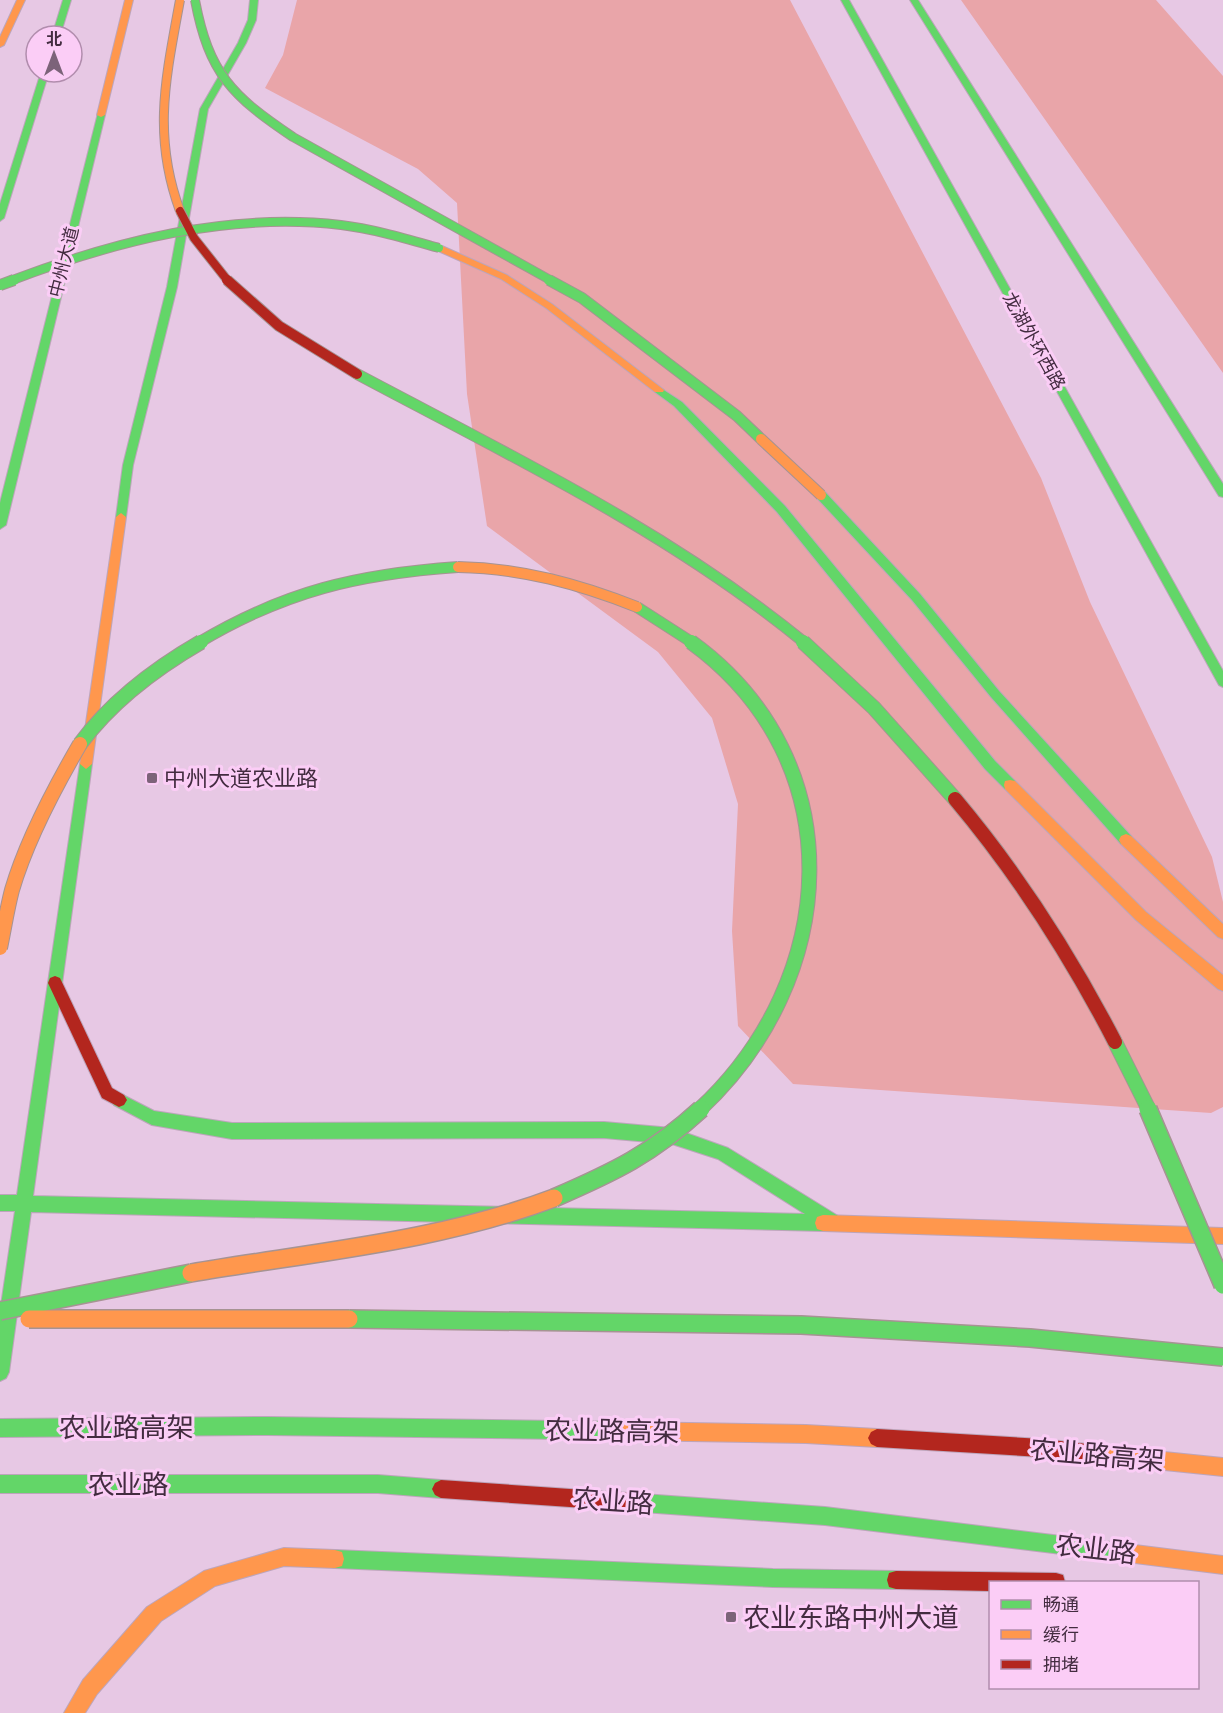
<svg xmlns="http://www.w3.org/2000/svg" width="1223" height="1713" viewBox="0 0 1223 1713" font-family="Figtree,'Noto Sans SC',sans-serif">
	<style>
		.green { fill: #e9a5a9 }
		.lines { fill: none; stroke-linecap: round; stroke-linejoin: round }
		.fast-casing { stroke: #bda5bb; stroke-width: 2 }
		.slow-casing { stroke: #bda5bb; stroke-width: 2 }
		.jam-casing { stroke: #bda5bb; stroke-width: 2 }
		.fast { fill: #63d668; fill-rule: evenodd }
		.slow { fill: #ff974d; fill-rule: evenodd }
		.jam { fill: #b3261e; fill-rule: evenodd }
		.fast-bridge-far3-casing { stroke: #a69393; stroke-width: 10; stroke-linecap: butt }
		.fast-bridge-far2-casing { stroke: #a69393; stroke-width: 12; stroke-linecap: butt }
		.fast-bridge-far1-casing { stroke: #a69393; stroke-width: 16; stroke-linecap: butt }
		.fast-bridge-casing { stroke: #a69393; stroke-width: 20; stroke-linecap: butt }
		.slow-bridge-far3-casing { stroke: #a69393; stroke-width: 10; stroke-linecap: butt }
		.slow-bridge-far2-casing { stroke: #a69393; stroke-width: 12; stroke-linecap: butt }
		.slow-bridge-far1-casing { stroke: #a69393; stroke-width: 16; stroke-linecap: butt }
		.slow-bridge-casing { stroke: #a69393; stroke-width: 20; stroke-linecap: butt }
		.jam-bridge-far2-casing { stroke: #a69393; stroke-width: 10; stroke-linecap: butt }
		.jam-bridge-far1-casing { stroke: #a69393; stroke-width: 12; stroke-linecap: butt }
		.jam-bridge-casing { stroke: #a69393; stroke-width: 16; stroke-linecap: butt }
		.fast-bridge-far3 { stroke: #63d668; stroke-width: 8 }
		.fast-bridge-far2 { stroke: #63d668; stroke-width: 10 }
		.fast-bridge-far1 { stroke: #63d668; stroke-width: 14 }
		.fast-bridge { stroke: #63d668; stroke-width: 17 }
		.slow-bridge-far3 { stroke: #ff974d; stroke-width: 8 }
		.slow-bridge-far2 { stroke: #ff974d; stroke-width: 10 }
		.slow-bridge-far1 { stroke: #ff974d; stroke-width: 14 }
		.slow-bridge { stroke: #ff974d; stroke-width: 17 }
		.jam-bridge-far2 { stroke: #b3261e; stroke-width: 8 }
		.jam-bridge-far1 { stroke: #b3261e; stroke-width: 10 }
		.jam-bridge { stroke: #b3261e; stroke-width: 14 }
		.poi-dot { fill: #7c6379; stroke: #fbcdf6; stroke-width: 2 }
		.labels { text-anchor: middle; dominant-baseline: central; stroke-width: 6; stroke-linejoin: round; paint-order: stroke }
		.far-street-label { font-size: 18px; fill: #432c40; stroke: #fbcdf6 }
		.poi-label { font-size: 22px; fill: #432c40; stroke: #fbcdf6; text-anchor: start }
		.near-street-label { font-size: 27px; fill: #432c40; stroke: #fbcdf6 }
		.near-poi-label { font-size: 27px; fill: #432c40; stroke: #fbcdf6; text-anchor: start }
	</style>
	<rect width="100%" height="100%" fill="#e7c8e4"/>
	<path class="green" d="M297,0h493l251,478 49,124 122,255 11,45v205l-12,6 -418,-29 -55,-58 -6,-95 6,-127 -26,-86 -54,-66 -171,-126 -20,-132 -10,-191 -39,-34 -153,-81 18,-33z
		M961,0h195l67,76v297z"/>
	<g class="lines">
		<g class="fast-casing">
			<path id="fast" d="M63,0h8l-11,36h-8z
				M250,0h8l-2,20 -10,23 -38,66 -31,178 -44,178 -7,52 -5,4 -5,-4 7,-52 44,-178 33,-178 38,-66 10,-23z
				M841,0h8l374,671v16l-4,-2z
				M910,0h8l305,484v13l-4,-1z
				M41,72h8l-45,146 -4,3v-17z
				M98,113l7,2 -99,410 -6,4v-26z
				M659,387l23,15 103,104 210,255 20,20 1,4 -1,4h-10l-20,-20 -208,-257 -103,-106 -19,-14v-4z
				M821,491l4,1 95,102 79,97 132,145 2,4 -2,4h-10l-130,-147 -79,-97 -95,-102 -1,-3z
				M86,759l6,5 -59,432 772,18 -87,-55 -46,-15 -68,-6 -372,1 -80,-14 -38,-20 -3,-5 3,-5 5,-2 35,18 78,12 372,-1 68,6 56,20 110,68 2,6 -2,6 -15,3 -792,-19 -22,160 -3,6 -6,3v-69l15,-101h-15v-16h17l63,-431z
				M268,1417l361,5 6,3 3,6 -3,6 -6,3 -361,-5 -268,2v-18z
				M0,1475h378l63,5 6,3 3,6 -3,6 -6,3 -63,-5h-378z
				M643,1494l182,13 294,36 7,2 2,7 -2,7 -7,2 -294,-36 -182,-13 -6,-3 -3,-6 3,-6z
				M335,1550l438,19 123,2 7,2 2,7 -2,7 -7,2 -123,-2 -438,-19 -7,-2 -2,-7 2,-7z"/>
		</g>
		<g class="slow-casing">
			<path id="slow" d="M17,0h8l-21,45 -4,2v-10z
				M125,0h8l-28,115 -4,2 -4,-2z
				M436,246h6l65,29 45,29 112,86 -1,2h-8l-109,-84 -45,-29 -65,-29z
				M121,513l5,4 -34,247 -6,5 -6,-5 36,-247z
				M1010,780l5,1 131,131 77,63v16l-5,-2 -82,-69 -131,-131 -1,-4 1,-4z
				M1126,834l5,2 92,88v15l-5,-2 -97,-93 -2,-4 2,-4z
				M823,1215l400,13v16l-400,-13 -6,-2 -2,-6 2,-6z
				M629,1422l177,3 71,4 6,3 3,6 -3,6 -6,3 -71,-4 -177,-3 -6,-3 -3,-6 3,-6z
				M1096,1445l127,13v18l-127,-13 -6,-3 -3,-6 3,-6z
				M1119,1543l104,13v18l-104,-13 -7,-2 -2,-7 2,-7z
				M284,1548l51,2 7,2 2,7 -2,7 -7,2 -51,-2 -69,20 -54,35 -64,73 -12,19h-21l19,-33 64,-73 57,-36z"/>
		</g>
		<g class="jam-casing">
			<path id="jam" d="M55,976l5,2 52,110 12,7 3,5 -3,5 -5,2 -17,-9 -54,-115 2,-5z
				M877,1429l165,10 54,6 6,3 3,6 -3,6 -6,3 -54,-6 -165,-10 -6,-3 -3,-6 3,-6z
				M441,1480l202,14 6,3 3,6 -3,6 -6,3 -202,-14 -6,-3 -3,-6 3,-6z
				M896,1571l160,2 7,2 2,7h-75v9l-94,-2 -7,-2 -2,-7 2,-7z"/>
		</g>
		<use href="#fast" class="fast"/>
		<use href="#slow" class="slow"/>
		<use href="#jam" class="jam"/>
		<g class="fast-bridge-far3-casing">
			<path id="fast-bridge-far3" d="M195,0c14,74 37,96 98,137l259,144
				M10,281c105,-40 218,-69 331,-56 33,4 66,14 98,23"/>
		</g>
		<g class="fast-bridge-far2-casing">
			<path id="fast-bridge-far2" d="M549,280l33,18 155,118 24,23
				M0,285l14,-5
				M357,374c154,82 313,158 448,269
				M637,607l56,36
				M198,643c87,-52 160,-69 260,-76"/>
		</g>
		<g class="fast-bridge-far1-casing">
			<path id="fast-bridge-far1" d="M691,642c164,119 149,338 8,468
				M803,642l71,66 81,91
				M80,744c31,-42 76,-76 121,-102
				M1115,1042l34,68"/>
		</g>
		<g class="fast-bridge-casing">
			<path id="fast-bridge" d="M1148,1109l75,176
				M554,1198c60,-26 98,-44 147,-89
				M0,1311l191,-38
				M349,1319l452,6 229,13 193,19"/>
		</g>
		<g class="slow-bridge-far3-casing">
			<path id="slow-bridge-far3" d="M180,0c-14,77 -28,135 0,211"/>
		</g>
		<g class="slow-bridge-far2-casing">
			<path id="slow-bridge-far2" d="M761,439l60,56
				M458,567c63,1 121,17 179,40"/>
		</g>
		<g class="slow-bridge-far1-casing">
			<path id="slow-bridge-far1" d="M0,948c4,-19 7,-39 12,-58 14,-48 43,-103 68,-146"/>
		</g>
		<g class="slow-bridge-casing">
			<path id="slow-bridge" d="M191,1273c123,-21 246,-31 363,-75
				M29,1319h320"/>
		</g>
		<g class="jam-bridge-far2-casing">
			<path id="jam-bridge-far2" d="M180,211l14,27 34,43"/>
		</g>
		<g class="jam-bridge-far1-casing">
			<path id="jam-bridge-far1" d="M227,280l52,46 78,48"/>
		</g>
		<g class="jam-bridge-casing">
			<path id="jam-bridge" d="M955,799c63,75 115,156 160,243"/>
		</g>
		<use href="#fast-bridge-far3" class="fast-bridge-far3"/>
		<use href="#fast-bridge-far2" class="fast-bridge-far2"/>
		<use href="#fast-bridge-far1" class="fast-bridge-far1"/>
		<use href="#fast-bridge" class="fast-bridge"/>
		<use href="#slow-bridge-far3" class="slow-bridge-far3"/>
		<use href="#slow-bridge-far2" class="slow-bridge-far2"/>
		<use href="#slow-bridge-far1" class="slow-bridge-far1"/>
		<use href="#slow-bridge" class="slow-bridge"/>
		<use href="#jam-bridge-far2" class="jam-bridge-far2"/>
		<use href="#jam-bridge-far1" class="jam-bridge-far1"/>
		<use href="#jam-bridge" class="jam-bridge"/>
	</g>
	<g class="poi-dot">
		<rect x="146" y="772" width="12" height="12" rx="3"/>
		<rect x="725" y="1611" width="12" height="12" rx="3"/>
	</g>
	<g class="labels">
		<g class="far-street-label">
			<text transform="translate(64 262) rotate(-76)">中州大道</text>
			<text transform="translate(1034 341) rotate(61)">龙湖外环西路</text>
		</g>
		<g class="poi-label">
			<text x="164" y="778">中州大道农业路</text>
		</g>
		<g class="near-street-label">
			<text x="126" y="1427">农业路高架</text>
			<text transform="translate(612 1431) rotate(1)">农业路高架</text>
			<text transform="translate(1097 1455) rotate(5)">农业路高架</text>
			<text x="128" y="1484">农业路</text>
			<text transform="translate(613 1501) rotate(4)">农业路</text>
			<text transform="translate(1096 1549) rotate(7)">农业路</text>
		</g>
		<g class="near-poi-label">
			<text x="743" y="1617">农业东路中州大道</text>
		</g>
	</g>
	<rect x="989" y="1581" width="210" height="108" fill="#fbcdf6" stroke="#b18dad" stroke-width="1.5"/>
	<rect x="1001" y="1600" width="30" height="9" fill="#63d668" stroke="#b18dad" stroke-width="1.5"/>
	<text x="1043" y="1611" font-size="18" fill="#432c40">畅通</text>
	<rect x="1001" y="1630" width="30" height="9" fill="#ff974d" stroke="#b18dad" stroke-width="1.5"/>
	<text x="1043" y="1641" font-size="18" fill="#432c40">缓行</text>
	<rect x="1001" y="1660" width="30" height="9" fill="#b3261e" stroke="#b18dad" stroke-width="1.5"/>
	<text x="1043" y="1671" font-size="18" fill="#432c40">拥堵</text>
	<g transform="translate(54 54)"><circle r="28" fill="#fbcdf6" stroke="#b18dad" stroke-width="1.5"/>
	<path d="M0-4.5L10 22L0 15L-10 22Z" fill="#7c6379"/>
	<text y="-9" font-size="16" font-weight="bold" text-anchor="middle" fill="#432c40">北</text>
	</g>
</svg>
